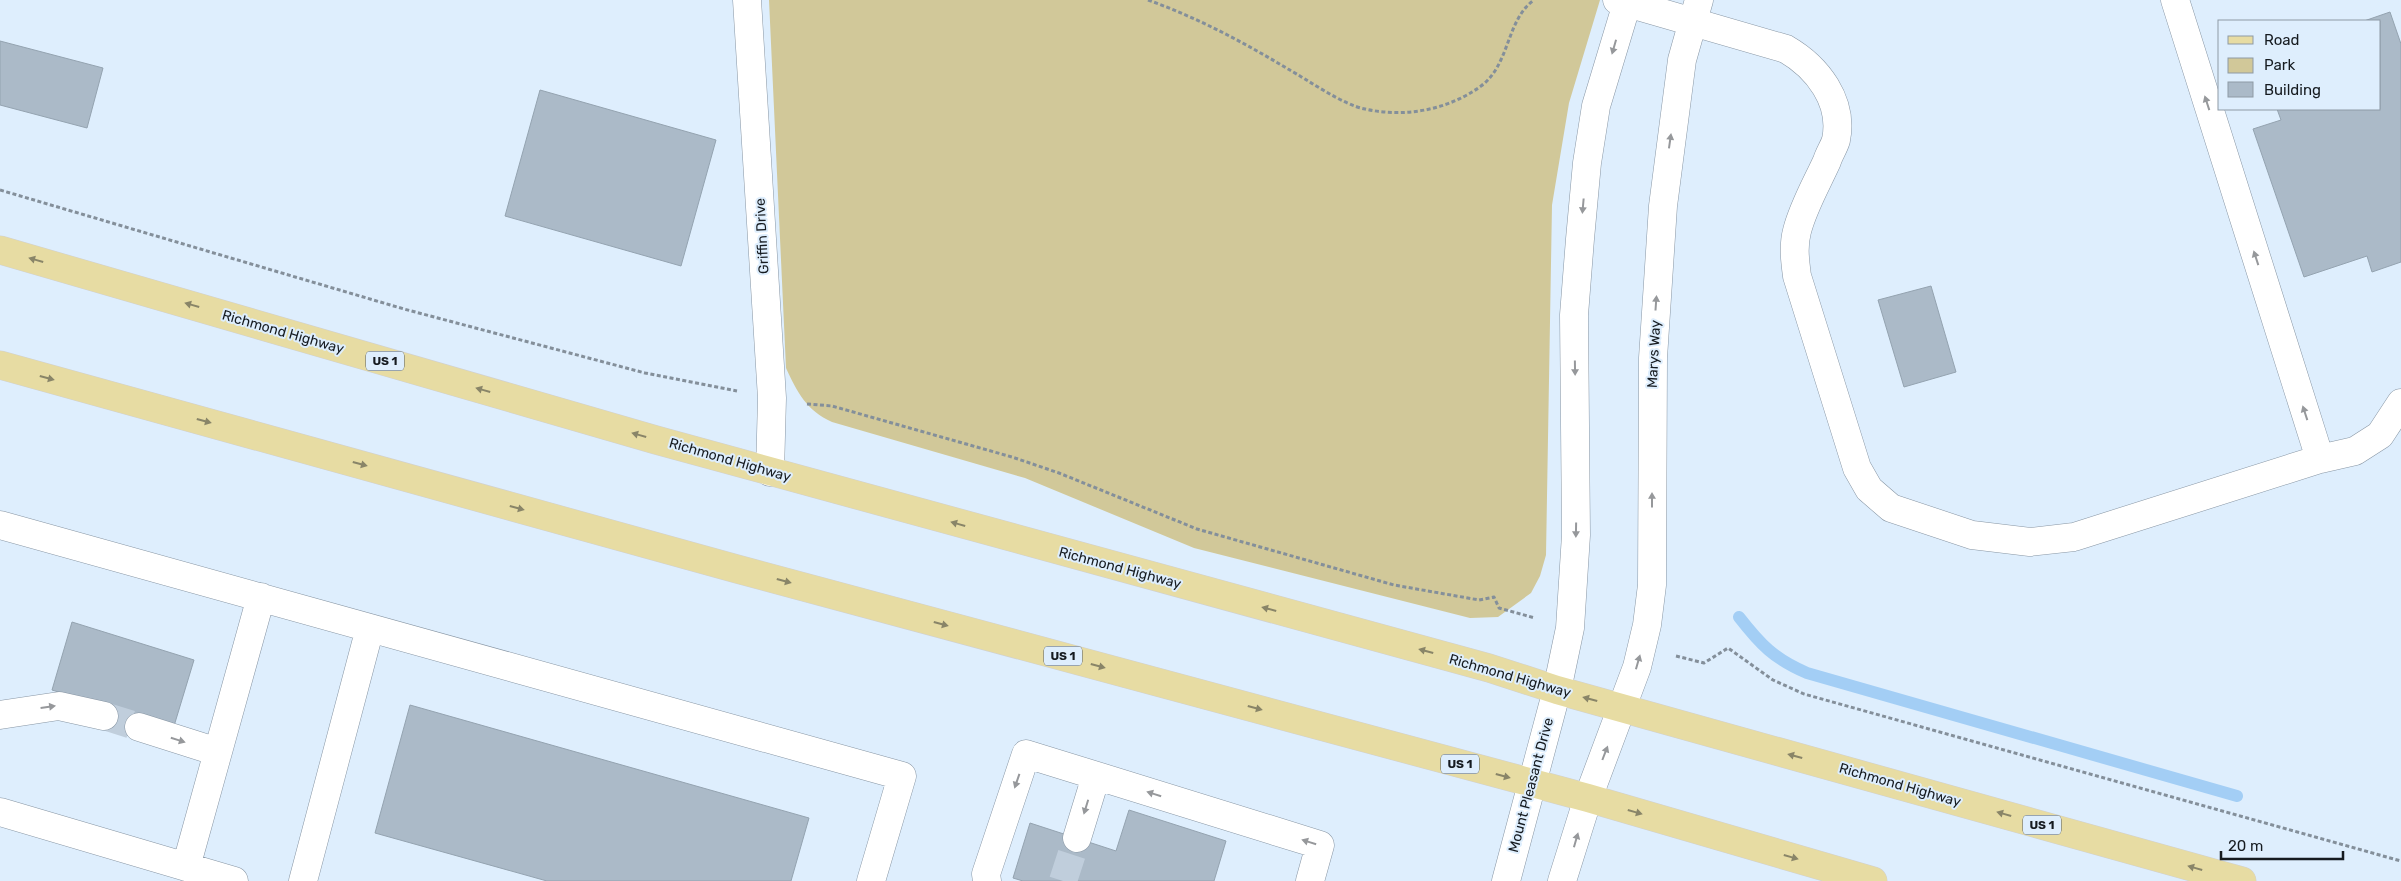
<svg xmlns="http://www.w3.org/2000/svg" width="2401" height="881" viewBox="0 0 2401 881" font-family="Rubik,sans-serif">
	<style>
		.green { fill: #d1c899 }
		.lines { fill: none; stroke-linecap: round; stroke-linejoin: round }
		.stream { stroke: #a3cef5; stroke-width: 12 }
		.building { fill: #abbac8; stroke: #94a3b0 }
		.minor-tunnel { stroke: #c0cedc; stroke-width: 28; stroke-dasharray: 28 14; stroke-linecap: butt }
		.minor-casing { stroke: #8896a4; stroke-width: 29 }
		.major-casing { stroke: #d0d1d2; stroke-width: 29 }
		.path { stroke: #848f9a; stroke-width: 3; stroke-dasharray: 4 2.5; stroke-linecap: butt }
		.minor { stroke: #fff; stroke-width: 28 }
		.major { stroke: #e7dca3; stroke-width: 28 }
		.oneway { fill: #96989b }
		.oneway2 { fill: #898568 }
		.labels { text-anchor: middle; dominant-baseline: central; stroke-width: 4; stroke-linejoin: round; paint-order: stroke }
		.shield { fill: #deeefd; stroke: #525a62; stroke-width: 1 }
		.shield-label { font-size: 12px; font-weight: bold; fill: #161b20 }
		.street-label { font-size: 14px; fill: #161b20; stroke: #deeefd }
	</style>
	<rect width="100%" height="100%" fill="#deeefd"/>
	<path class="green" d="M769,0h831l-31,103 -17,102 -6,350 -6,21 -9,17 -33,24 -28,1 -276,-70 -169,-70 -193,-56c-25,-11 -35,-30 -46,-54z"/>
	<g class="lines">
		<path class="stream" d="M1739,617c21,27 35,42 68,56l430,123"/>
	</g>
	<path class="building" d="M2390,12l11,32v218l-29,10 -5,-16 -63,21 -51,-148 28,-9 -4,-11h103v-88h-16z
		M0,41l103,27 -16,60 -87,-23z
		M540,90l176,50 -35,126 -176,-50z
		M1931,286l25,86 -52,15 -26,-87z
		M72,622l122,38 -20,66 -38,12 -35,-11 6,-20 -55,-17z
		M410,705l399,113 -18,63h-244l-172,-48z
		M1129,810l97,31 -12,40h-191l-10,-3 17,-55 86,28z"/>
	<g class="lines">
		<path class="minor-tunnel" d="M104,716l35,11
			M1063,881l14,-43"/>
		<g class="minor-casing">
			<path id="minor" d="M747,0l25,398 -2,74
				M1617,0l169,49c31,18 58,52 50,91 -2,7 -7,14 -9,21 -10,22 -24,46 -30,70 -4,15 -2,30 0,45l60,192 12,21 22,19 81,27 58,7 44,-5 246,-78 35,-8 25,-16 21,-32
				M2175,0l145,459
				M0,525l902,251 -31,105
				M0,715l59,-9 45,10
				M139,727l79,25
				M0,812l234,69
				M1077,838l19,-62
				M186,867l75,-270
				M303,881l67,-253
				M987,881l-1,-7 40,-120 294,91 -10,36
				M1506,881l51,-191 13,-62 6,-93 -2,-220 6,-76 7,-76 9,-57 32,-106
				M1562,881l26,-83 49,-131 10,-42 5,-40 1,-227 10,-152 19,-146 17,-60"/>
		</g>
		<g class="major-casing">
			<path id="major" d="M0,250l656,190 833,228 68,22 685,191
				M0,365l737,204 851,229 285,83"/>
		</g>
		<path class="path" d="M1148,0c50,18 95,42 140,69 20,11 55,36 77,40 40,9 83,1 116,-23 29,-21 25,-66 53,-86
			M0,190l404,119 241,64 92,18
			M807,404l25,2 180,51 47,16 138,56 197,56 85,15 15,-3 5,11 36,10
			M1676,656l28,7 24,-15 45,32 31,14 597,167"/>
		<use href="#minor" class="minor"/>
		<use href="#major" class="major"/>
	</g>
	<defs><path id="oneway-solid" d="M-6-.8H1V-3.2L6.5 0L1 3.2V.8H-6Z" transform="scale(1.25)"/></defs>
	<g class="oneway">
		<use href="#oneway-solid" transform="translate(1614 47) rotate(106)"/>
		<use href="#oneway-solid" transform="translate(2207 103) rotate(-108)"/>
		<use href="#oneway-solid" transform="translate(1670 141) rotate(-82)"/>
		<use href="#oneway-solid" transform="translate(1583 206) rotate(95)"/>
		<use href="#oneway-solid" transform="translate(2256 258) rotate(-108)"/>
		<use href="#oneway-solid" transform="translate(1656 303) rotate(-86)"/>
		<use href="#oneway-solid" transform="translate(1575 368) rotate(89)"/>
		<use href="#oneway-solid" transform="translate(2305 413) rotate(-108)"/>
		<use href="#oneway-solid" transform="translate(1652 500) rotate(-90)"/>
		<use href="#oneway-solid" transform="translate(1576 530) rotate(91)"/>
		<use href="#oneway-solid" transform="translate(1638 662) rotate(-74)"/>
		<use href="#oneway-solid" transform="translate(48 707) rotate(-8)"/>
		<use href="#oneway-solid" transform="translate(178 740) rotate(17)"/>
		<use href="#oneway-solid" transform="translate(1605 753) rotate(-69)"/>
		<use href="#oneway-solid" transform="translate(1017 781) rotate(109)"/>
		<use href="#oneway-solid" transform="translate(1154 794) rotate(-163)"/>
		<use href="#oneway-solid" transform="translate(1086 807) rotate(107)"/>
		<use href="#oneway-solid" transform="translate(1576 840) rotate(-74)"/>
		<use href="#oneway-solid" transform="translate(1309 842) rotate(-163)"/>
	</g>
	<g class="oneway2">
		<use href="#oneway-solid" transform="translate(36 260) rotate(-164)"/>
		<use href="#oneway-solid" transform="translate(192 305) rotate(-164)"/>
		<use href="#oneway-solid" transform="translate(47 378) rotate(15)"/>
		<use href="#oneway-solid" transform="translate(483 390) rotate(-164)"/>
		<use href="#oneway-solid" transform="translate(204 421) rotate(15)"/>
		<use href="#oneway-solid" transform="translate(639 435) rotate(-164)"/>
		<use href="#oneway-solid" transform="translate(360 464) rotate(15)"/>
		<use href="#oneway-solid" transform="translate(517 508) rotate(15)"/>
		<use href="#oneway-solid" transform="translate(958 524) rotate(-164)"/>
		<use href="#oneway-solid" transform="translate(784 581) rotate(15)"/>
		<use href="#oneway-solid" transform="translate(1269 609) rotate(-165)"/>
		<use href="#oneway-solid" transform="translate(941 624) rotate(15)"/>
		<use href="#oneway-solid" transform="translate(1426 651) rotate(-165)"/>
		<use href="#oneway-solid" transform="translate(1098 666) rotate(15)"/>
		<use href="#oneway-solid" transform="translate(1590 699) rotate(-165)"/>
		<use href="#oneway-solid" transform="translate(1255 708) rotate(15)"/>
		<use href="#oneway-solid" transform="translate(1795 756) rotate(-165)"/>
		<use href="#oneway-solid" transform="translate(1503 776) rotate(15)"/>
		<use href="#oneway-solid" transform="translate(1635 812) rotate(16)"/>
		<use href="#oneway-solid" transform="translate(2004 814) rotate(-164)"/>
		<use href="#oneway-solid" transform="translate(1791 857) rotate(16)"/>
		<use href="#oneway-solid" transform="translate(2195 868) rotate(-164)"/>
	</g>
	<g class="labels">
		<g class="shield">
			<rect x="366" y="351.5" width="38" height="19" rx="4"/>
			<rect x="1044" y="646.5" width="38" height="19" rx="4"/>
			<rect x="1441" y="754.5" width="38" height="19" rx="4"/>
			<rect x="2023" y="815.5" width="38" height="19" rx="4"/>
		</g>
		<g class="shield-label">
			<text x="385" y="361">US 1</text>
			<text x="1063" y="656">US 1</text>
			<text x="1460" y="764">US 1</text>
			<text x="2042" y="825">US 1</text>
		</g>
		<g class="street-label">
			<text transform="translate(762 236) rotate(-93)">Griffin Drive</text>
			<text transform="translate(283 332) rotate(16)">Richmond Highway</text>
			<text transform="translate(1654 354) rotate(-87)">Marys Way</text>
			<text transform="translate(730 460) rotate(16)">Richmond Highway</text>
			<text transform="translate(1120 568) rotate(15)">Richmond Highway</text>
			<text transform="translate(1510 676) rotate(16)">Richmond Highway</text>
			<text transform="translate(1531 785) rotate(-75)">Mount Pleasant Drive</text>
			<text transform="translate(1900 785) rotate(16)">Richmond Highway</text>
		</g>
	</g>
	<rect x="2218" y="20" width="162" height="90" fill="#deeefd" stroke="#8e9aa5"/>
	<rect x="2228" y="36" width="25" height="8" fill="#e7dca3" stroke="#8e9aa5"/>
	<text x="2264" y="45" font-size="15" fill="#161b20">Road</text>
	<rect x="2228" y="58" width="25" height="15" fill="#d1c899" stroke="#8e9aa5"/>
	<text x="2264" y="70" font-size="15" fill="#161b20">Park</text>
	<rect x="2228" y="82" width="25" height="15" fill="#abbac8" stroke="#8e9aa5"/>
	<text x="2264" y="95" font-size="15" fill="#161b20">Building</text>
	<path d="M2221 851v8h122v-8" fill="none" stroke="#161b20" stroke-width="2.5"/>
	<text x="2228" y="851" font-size="15" fill="#161b20" stroke="#deeefd" stroke-width="4" paint-order="stroke">20 m</text>
</svg>
